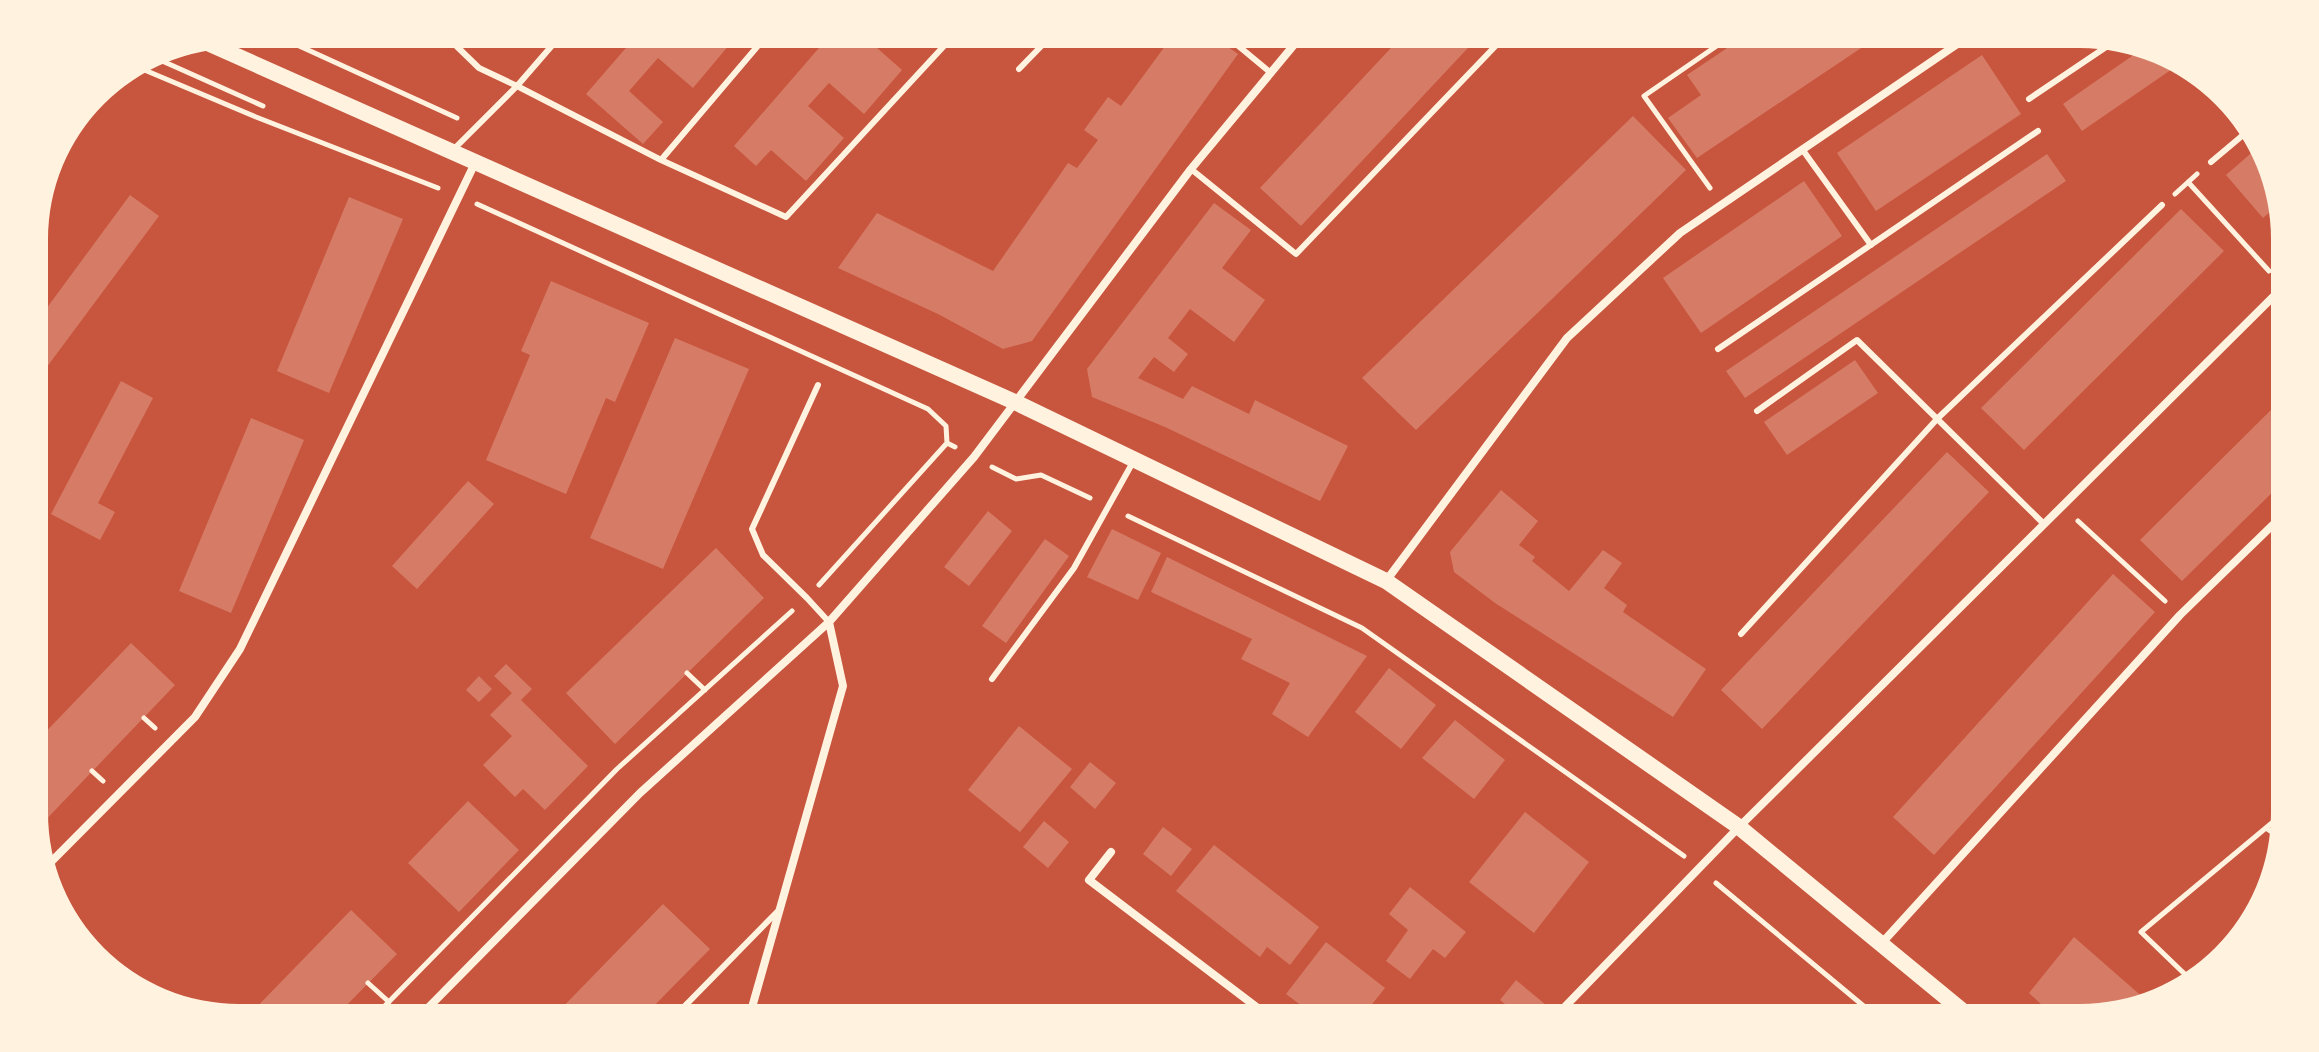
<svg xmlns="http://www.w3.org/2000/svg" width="2319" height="1052" viewBox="0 0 2319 1052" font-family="'Archivo Narrow',sans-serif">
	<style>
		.building { fill: #d67c66 }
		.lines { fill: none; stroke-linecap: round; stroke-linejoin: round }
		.path { stroke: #fff3e0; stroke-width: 5 }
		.service { stroke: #fff3e0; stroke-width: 6 }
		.minor { stroke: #fff3e0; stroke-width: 8 }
		.secondary { stroke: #fff3e0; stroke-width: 16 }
	</style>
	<rect width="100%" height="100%" fill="#c8553d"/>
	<path class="building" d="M638,34h80l12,10 -37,44 -35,-30 -29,33 34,31 -20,22 -57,-50z
		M831,34h40l-4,5 35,31 -38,44 -35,-31 -21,23 36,32 -38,43 -35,-31 -15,16 -22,-20z
		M912,34h20l-8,10z
		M1174,34h36l28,20 -206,287 -29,8 -65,-35 -100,-46 39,-55 116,58 75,-108 9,5 21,-28 -14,-10 24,-33 13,9z
		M1234,34h21l-8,10z
		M1404,34h77l-180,192 -41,-38z
		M1748,34h134l-185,124 -29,-40 33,-23 -14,-20z
		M2145,47l14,3 19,15 -96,66 -19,-27z
		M1982,55l39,59 -145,97 -39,-58z
		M1633,116l53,54 -270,260 -54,-52z
		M2257,148l22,56 -16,14 -37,-43z
		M2047,154l19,27 -321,217 -19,-27z
		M1804,181l38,55 -141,97 -38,-55z
		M130,195l29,21 -124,167v-59z
		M349,197l54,22 -74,174 -52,-22z
		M1214,203l37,27 -29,38 43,32 -31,42 -44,-33 -22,29 20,16 -14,18 -20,-15 -16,21 45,21 9,-13 57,28 6,-14 93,46 -28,55 -155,-74 -73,-30 -5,-28z
		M2181,209l43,42 -200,199 -43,-42z
		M551,281l98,42 -34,79 -9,-4 -40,96 -80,-34 44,-105 -9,-4z
		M675,338l74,31 -86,200 -73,-31z
		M1855,360l23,33 -91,62 -23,-33z
		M121,381l32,17 -55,105 17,9 -15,28 -49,-26z
		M2284,397v84l-102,100 -42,-41z
		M251,418l53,22 -73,173 -52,-22z
		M1947,452l42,40 -227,237 -41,-39z
		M468,481l26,23 -77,85 -25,-23z
		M1501,490l37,31 -19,24 16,12 -3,4 37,30 34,-41 19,13 -18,25 23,17 -4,7 83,57 -33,48 -178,-114 -41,-31 -4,-20z
		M988,511l24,20 -43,55 -25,-19z
		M1112,529l49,24 -23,47 -51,-23z
		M1045,539l24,17 -63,87 -24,-17z
		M716,548l48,50 -149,146 -49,-51z
		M1167,557l200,99 -59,81 -36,-23 18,-31 -49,-24 11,-20 -101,-47z
		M2113,574l42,38 -221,243 -41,-38z
		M131,643l44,42 -139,145v-88z
		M506,664l26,25 -11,11 67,66 -43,44 -22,-21 -8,8 -32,-32 29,-29 -22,-21 22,-22 -18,-17z
		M1389,668l47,37 -35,44 -46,-37z
		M479,676l13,13 -13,13 -13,-12z
		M1455,720l50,40 -31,39 -52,-41z
		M1019,726l53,43 -52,63 -52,-42z
		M1090,762l26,21 -21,26 -25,-22z
		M468,801l51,49 -60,62 -51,-49z
		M1525,812l64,50 -55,71 -65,-51z
		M1044,821l25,21 -21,26 -25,-21z
		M1163,827l29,22 -21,27 -28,-22z
		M1214,845l105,82 -29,38 -23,-18 -7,10 -84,-66z
		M1410,887l56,45 -21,26 -12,-9 -23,30 -24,-18 22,-31 -19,-16z
		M663,904l47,45 -68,69h-90z
		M351,910l46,44 -63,64h-88z
		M2074,937l72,63 -53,18h-37l-27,-25z
		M1326,942l59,46 -24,30h-43l-32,-24z
		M1516,980l30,25 -12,13h-12l-22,-18z
		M1232,1005l17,13h-27z"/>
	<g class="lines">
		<path class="path" d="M273,34l184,84
			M151,56l112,50
			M135,66l121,51 182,71
			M2188,182l81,89
			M1710,188l-66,-92 90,-62
			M2175,194l22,-20
			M477,204l451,205 18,17 1,17 8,4
			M992,467l24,12 25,-4 49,23
			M1128,516l234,112 322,228
			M2078,521l87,80
			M819,585l128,-142
			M687,673l18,17
			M144,718l11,10
			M92,771l11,10
			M2266,828l14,10
			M36,830l9,8
			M1716,883l162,135
			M368,983l21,19
			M2194,983l-53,-51 144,-120
			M373,1018l244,-249 175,-158"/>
		<path class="service" d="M444,34l35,34 38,18 45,-52
			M1224,34l47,39
			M1019,69l34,-35
			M2029,99l86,-58
			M454,149l63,-63 144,74 125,57 169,-183
			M1802,149l69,96
			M661,160l107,-126
			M2211,162l38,-32
			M1191,169l105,85 211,-220
			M1718,349l320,-218
			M818,385l-66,144 11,26 44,43 22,24
			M1757,411l100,-71 187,184
			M1741,634l197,-216 224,-213
			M992,679l82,-111 59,-106
			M673,1018l104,-106"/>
		<path class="minor" d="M1386,581l181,-243 113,-105 292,-199
			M1111,852l-22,28 182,138
			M47,866l148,-149 45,-68 235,-486
			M1881,944l299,-329 104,-101
			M418,1018l222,-225 189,-171 145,-165 217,-288 112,-135
			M749,1018l94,-332 -14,-64
			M1554,1018l185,-191 545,-541"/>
		<path class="secondary" d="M203,41l814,362 369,178 353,246 232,191"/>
	</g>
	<path d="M0 0H2319V1052H0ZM239 48H2080A191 191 0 0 1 2271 239V813A191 191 0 0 1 2080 1004H239A191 191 0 0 1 48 813V239A191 191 0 0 1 239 48Z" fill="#fff3e0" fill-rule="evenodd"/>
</svg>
